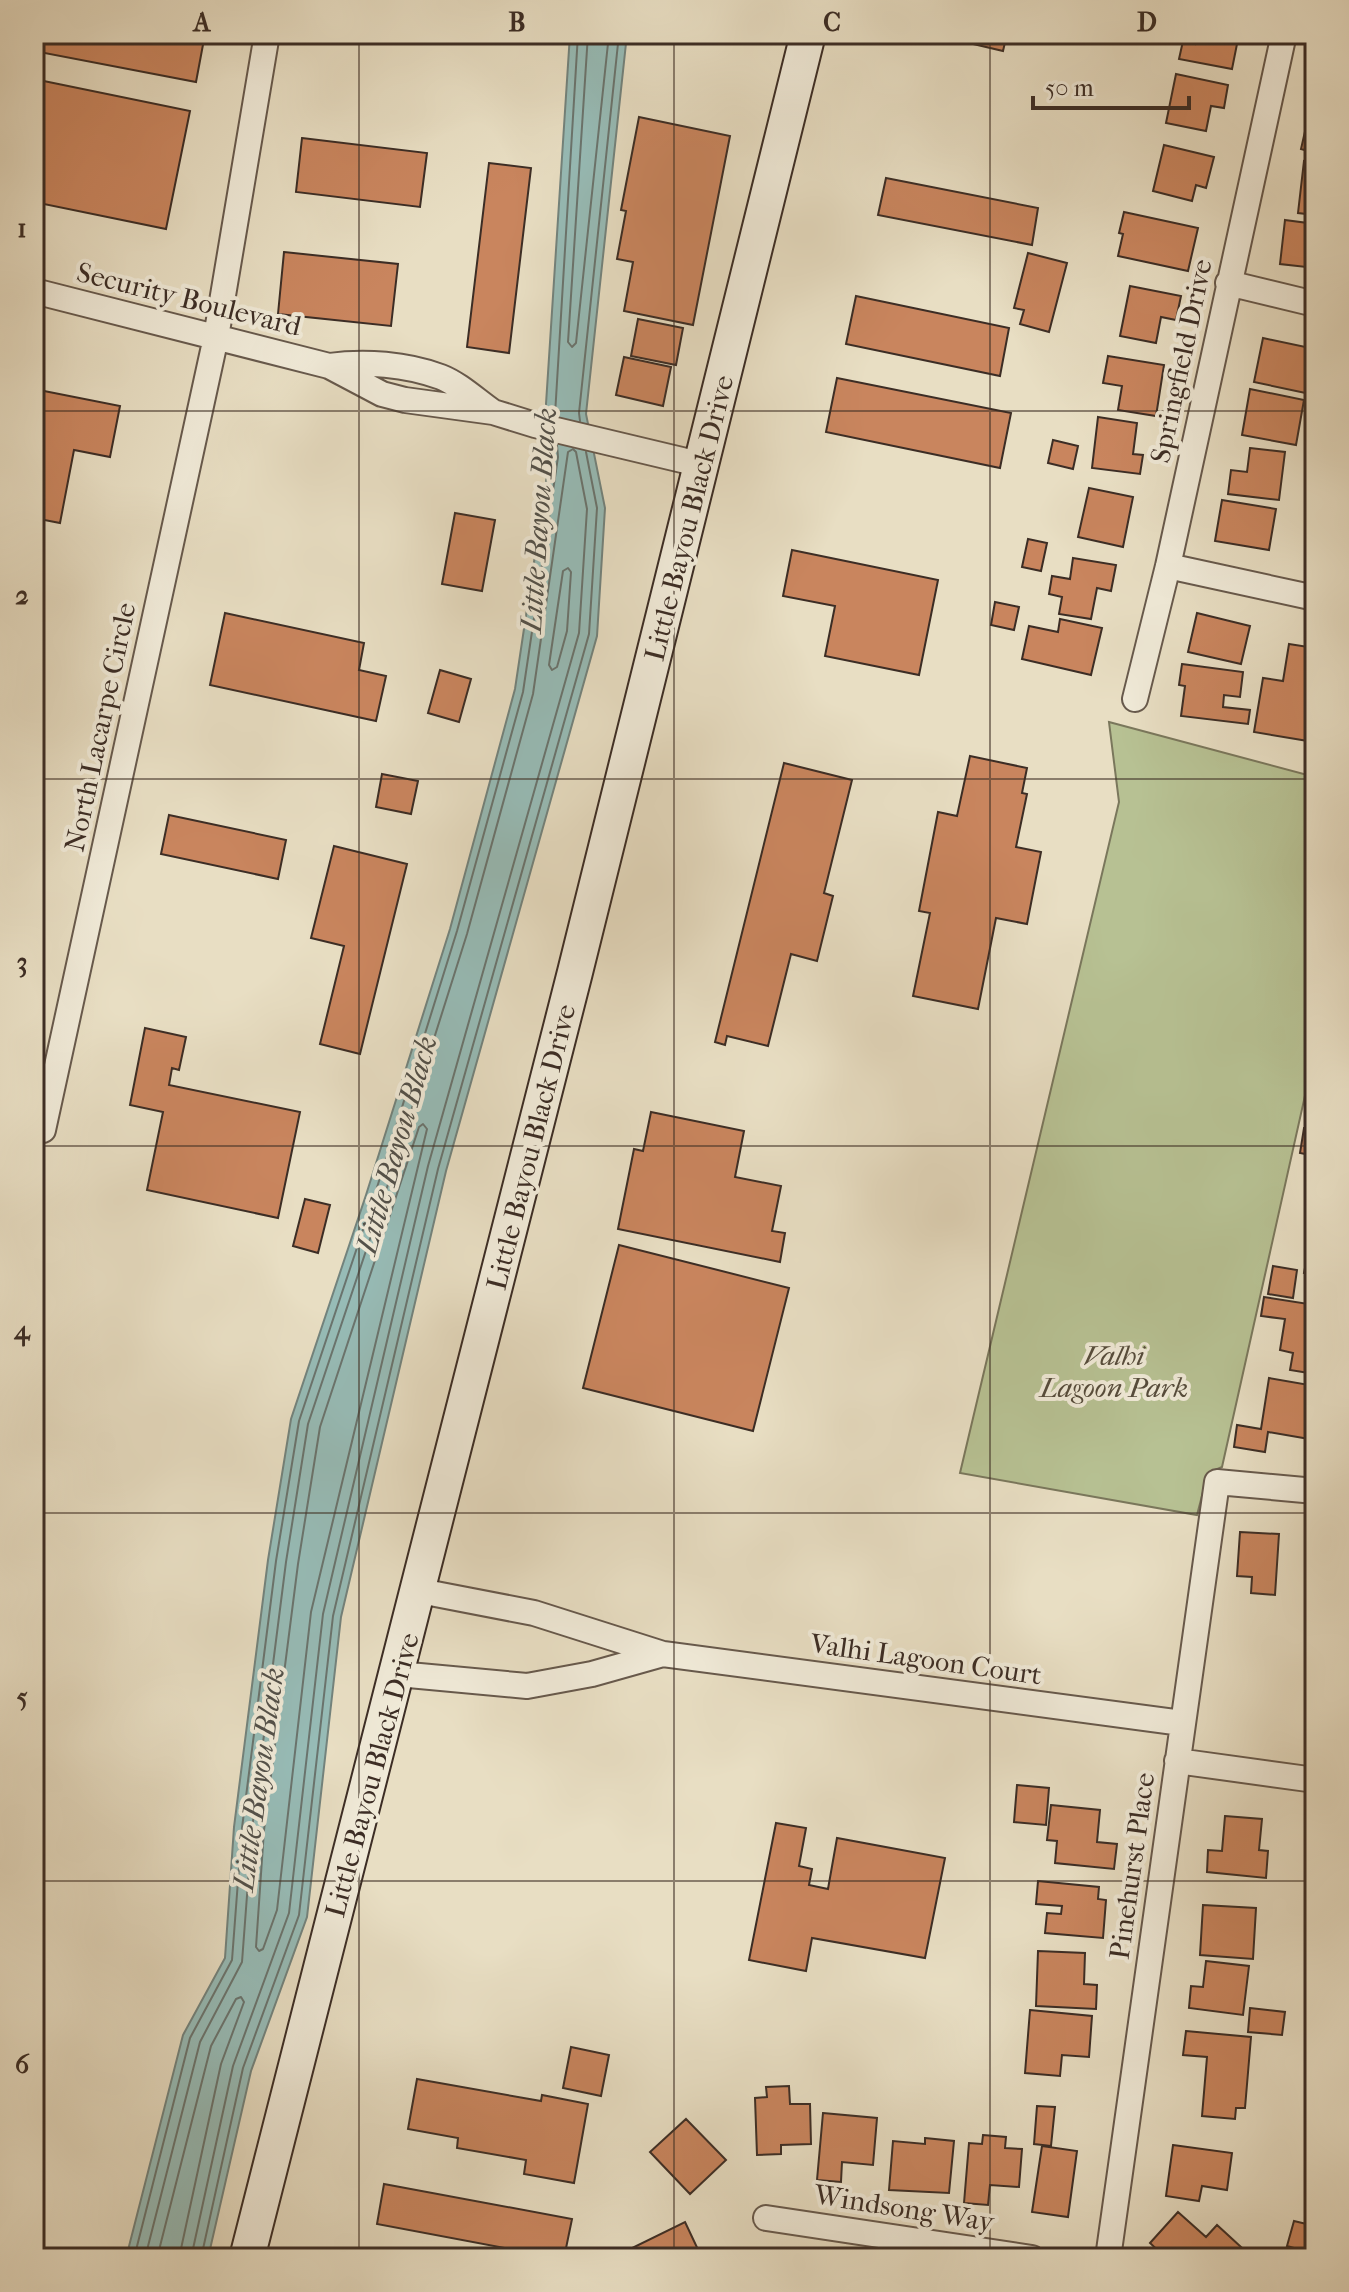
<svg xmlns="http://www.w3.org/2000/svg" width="1349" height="2292" viewBox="0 0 1349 2292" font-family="'IM FELL French Canon',serif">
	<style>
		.green { fill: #b7c193; stroke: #7a775c; stroke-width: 2 }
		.water { fill: #97bcb7; stroke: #73837d; stroke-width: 2 }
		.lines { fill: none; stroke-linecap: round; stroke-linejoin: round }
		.shore { stroke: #6a746e; stroke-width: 2 }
		.building { fill: #c9855e; stroke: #3c2d25; stroke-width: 2 }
		.minor-casing { stroke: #67594c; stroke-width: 28 }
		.secondary-casing { stroke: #3c2d25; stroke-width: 38 }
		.minor { stroke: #f0ead8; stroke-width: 24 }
		.secondary { stroke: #f0ead8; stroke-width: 34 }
		.grid { fill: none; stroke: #3c2d25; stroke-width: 2; stroke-opacity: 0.55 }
		.labels { text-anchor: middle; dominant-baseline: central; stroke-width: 8; stroke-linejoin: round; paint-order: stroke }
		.street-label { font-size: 28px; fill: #3c2d25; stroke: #f0ead8 }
		.park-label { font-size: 28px; font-style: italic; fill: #554b3b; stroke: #f0ead8 }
		.water-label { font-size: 30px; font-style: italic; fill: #53514a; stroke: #f0ead8 }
		.neatline { fill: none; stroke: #3c2d25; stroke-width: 3 }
		.grid-label { font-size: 26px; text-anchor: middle; font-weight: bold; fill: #3c2d25 }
	</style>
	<rect width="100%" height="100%" fill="#e8dec3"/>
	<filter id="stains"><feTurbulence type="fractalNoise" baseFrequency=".0025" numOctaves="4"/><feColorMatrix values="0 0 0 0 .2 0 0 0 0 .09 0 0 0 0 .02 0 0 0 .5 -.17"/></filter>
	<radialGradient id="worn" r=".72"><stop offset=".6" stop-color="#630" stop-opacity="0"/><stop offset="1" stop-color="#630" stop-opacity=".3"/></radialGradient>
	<path class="green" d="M1109,722l206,55v274l-93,416 -14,6 -11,42 -237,-42 159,-671z"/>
	<path class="water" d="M570,34h57l-41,380 19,94 -8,128 -151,535 -105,446 -34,300 -56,154 -43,187h-82l57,-223 42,-77 9,-131 34,-267 23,-141 75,-224 84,-266 65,-240 35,-234 -4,-51z"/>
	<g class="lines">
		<path class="shore" d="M588,34l-20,308 4,5 4,-4 33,-309
			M555,415l23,-381
			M580,421l-1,-8 40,-379
			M568,568l3,4 -4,59 -10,36 -5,3 -3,-5 14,-94z
			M423,1124l4,5 -116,483 -34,298 -14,39 -4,2 -3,-4 8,-117 34,-266 22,-137 99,-300z
			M134,2258l56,-220 42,-78 10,-132 34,-267 23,-140 75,-224 83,-266 66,-239 35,-235 -1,-12
			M145,2258l55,-216 42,-80 10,-133 34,-267 22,-138 75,-224 84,-266 66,-240 35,-242 5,-3 3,3 11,57 -8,124 -151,533 -105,448 -34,299 -56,153 -42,192
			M157,2258l54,-212 25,-47 5,-2 3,5 -23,62 -42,194
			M201,2258l42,-190 56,-153 34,-299 105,-447 151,-535 8,-126 -11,-56"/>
	</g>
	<path class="building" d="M34,34h171l-9,48 -162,-31z
		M923,34h84l-4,17 -68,-16 -2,8 -12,-2z
		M1197,34h42l-7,35 -53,-10 4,-18 12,3z
		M1176,74l52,11 -4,23 -13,-2 -5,25 -40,-8z
		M34,79l156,32 -24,118 -132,-27z
		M1311,105l4,1v47l-14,-4z
		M639,117l91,19 -37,189 -69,-14 9,-49 -16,-3 9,-48 -5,-1z
		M302,138l125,15 -7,54 -124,-15z
		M1164,145l50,12 -8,31 -10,-3 -4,16 -39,-10z
		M1304,161l11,2v52l-17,-2z
		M489,163l42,5 -22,185 -42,-6z
		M886,178l152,30 -6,37 -154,-30z
		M1124,212l74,16 -10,43 -70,-15 5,-22 -4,-1z
		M1285,220l30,4v44l-35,-4z
		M284,252l114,12 -7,62 -113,-12z
		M1028,253l39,10 -18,69 -29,-8 4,-14 -10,-2z
		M1130,286l51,10 -5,24 -15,-3 -5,26 -36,-7z
		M856,296l153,32 -9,48 -154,-32z
		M638,319l45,9 -7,37 -45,-9z
		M1263,338l52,11 -5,28 5,2v16l-61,-13z
		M1108,356l56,9 -8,51 -38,-6 4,-24 -19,-3z
		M624,357l47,10 -8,39 -47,-11z
		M837,378l174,35 -11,55 -174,-36z
		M34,389l86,17 -10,51 -36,-7 -14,73 -26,-5v-67l2,-13h-2z
		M1250,389l54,11 -8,45 -54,-10z
		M1098,417l39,6 -4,31 10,1 -3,19 -48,-6z
		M1053,440l25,6 -5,23 -25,-6z
		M1250,448l35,4 -6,48 -51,-6 3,-24 16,2z
		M1089,488l44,9 -10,50 -45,-10z
		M1222,500l54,9 -7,41 -54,-9z
		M455,513l40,7 -13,71 -40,-7z
		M1028,539l19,4 -6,28 -19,-4z
		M792,550l146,30 -19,95 -94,-19 10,-50 -52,-10z
		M1073,558l43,7 -5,26 -14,-3 -6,31 -32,-5 3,-17 -13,-3 3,-18 18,3z
		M995,602l24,5 -5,23 -23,-5z
		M225,613l139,30 -5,27 27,6 -10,45 -166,-36z
		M1197,613l53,13 -9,38 -53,-12z
		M1060,619l42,9 -11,47 -69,-16 7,-33 29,6z
		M1289,644l26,4 -1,94 -60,-10 9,-54 20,3z
		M1182,664l61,8 -3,25 -16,-2 -1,12 27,3 -2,14 -67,-8 4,-30 -6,-1z
		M440,670l31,9 -12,43 -31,-9z
		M970,756l57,12 -5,25 5,1 -11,53 25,5 -14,72 -31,-6 -18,91 -65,-13 17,-83 -11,-2 19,-99 19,4z
		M784,763l68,17 -28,113 9,3 -16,65 -26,-7 -23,92 -41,-10 -2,9 -10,-3z
		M382,774l36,7 -7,33 -35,-7z
		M169,815l117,25 -8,39 -117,-25z
		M334,846l73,18 -47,190 -40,-10 24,-98 -33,-8z
		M145,1028l41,9 -7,33 -7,-2 -3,17 131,27 -22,106 -131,-28 16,-78 -33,-7z
		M651,1112l93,19 -9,46 46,9 -9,45 13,2 -5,29 -162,-33 16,-80 9,2z
		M1304,1128l11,1v27l-15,-3z
		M1314,1183h1v25l-6,-1z
		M305,1199l25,6 -12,48 -25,-7z
		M1310,1242l5,1v48l-4,-1 3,-15 -10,-2z
		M619,1245l170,43 -36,143 -170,-43z
		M1273,1266l24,4 -4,28 -25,-4z
		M1264,1297l51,8v69l-25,-4 3,-17 -13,-3 5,-31 -24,-3z
		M1269,1378l46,8v54l-47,-8 -3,20 -31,-5 3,-22 24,4z
		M1240,1532l39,2 -4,61 -24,-2 1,-16 -15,-1z
		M1314,1541h1v52l-8,-1z
		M1312,1601h3v30h-7z
		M1017,1785l32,3 -3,37 -32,-3z
		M1051,1805l49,5 -3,32 20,2 -3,25 -59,-6 2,-22 -10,-1z
		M1225,1816l37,3 -3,31 9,1 -2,27 -59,-6 1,-22 14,1z
		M776,1823l30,5 -7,38 13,3 -3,16 19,4 9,-51 108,20 -20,100 -113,-20 -6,33 -57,-11z
		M1038,1881l61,6 -1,12 8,1 -3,38 -58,-5 2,-20 14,1 1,-8 -26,-2z
		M1203,1905l53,3 -3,51 -53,-4z
		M1038,1951l47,2 -1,31 13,1 -1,24 -60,-3z
		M1206,1961l43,5 -6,49 -54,-7 2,-22 12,1z
		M1250,2008l35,4 -3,23 -34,-3z
		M1030,2010l62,6 -3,41 -27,-2 -2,21 -35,-3z
		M1186,2031l65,6 -6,71h-9l-1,11 -33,-3 5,-59 -24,-2z
		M571,2047l38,8 -8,41 -38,-8z
		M417,2079l124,22 1,-6 46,9 -14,79 -50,-9 2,-14 -69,-12 1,-10 -50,-9z
		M789,2086l1,18h20l1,40 -30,1v9l-24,1 -2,-57 12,-1 -1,-10z
		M1037,2106l18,1 -4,39 -17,-2z
		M823,2113l54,5 -4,47 -31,-3 -1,20 -24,-2z
		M686,2119l40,41 -36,34 -40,-42z
		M983,2135l23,2 -1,11 17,1 -3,38 -29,-2 -2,20 -24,-2 5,-60 13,1z
		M925,2138l29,3 -5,52 -60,-3 4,-49 32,3z
		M1173,2145l59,8 -5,37 -25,-4 -3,15 -33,-5z
		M1042,2146l35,5 -9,66 -36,-5z
		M384,2184l188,35 -8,39h-45l2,-7 -144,-27z
		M1178,2212l28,25 11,-12 36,33h-58l-4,-4 -3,4h-22l-16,-15z
		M1294,2221l21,5v28l-28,-8z
		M685,2222l17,36h-73l-3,-7z"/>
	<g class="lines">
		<g class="minor-casing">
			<path id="minor" d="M1228,283l87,21
				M34,291l295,75c36,-5 77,-2 112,11 18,7 36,24 52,35
				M329,366l53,28 23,6 88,12 42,13 168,40
				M1168,566l147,32
				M1135,699l33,-133 116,-532
				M43,1130l173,-793 51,-303
				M420,1591l114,22 129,41 519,69
				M398,1674l129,12 65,-12 71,-20
				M1177,1761l138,19
				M766,2218l266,40
				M1108,2258l109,-776 98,9"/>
		</g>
		<g class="secondary-casing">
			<path id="secondary" d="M247,2258c190,-741 380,-1481 561,-2224"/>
		</g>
		<use href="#minor" class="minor"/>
		<use href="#secondary" class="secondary"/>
	</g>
	<path class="grid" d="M359,34v2224M674,34v2224M990,34v2224M34,411h1281M34,779h1281M34,1146h1281M34,1513h1281M34,1881h1281"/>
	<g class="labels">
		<g class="street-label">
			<text transform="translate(189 299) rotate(14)">Security Boulevard</text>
			<text transform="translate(1181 361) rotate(-78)">Springfield Drive</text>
			<text transform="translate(689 518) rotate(-76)">Little Bayou Black Drive</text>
			<text transform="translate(100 727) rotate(-78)">North Lacarpe Circle</text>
			<text transform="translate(531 1147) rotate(-76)">Little Bayou Black Drive</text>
			<text transform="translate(926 1659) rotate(8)">Valhi Lagoon Court</text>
			<text transform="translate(372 1775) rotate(-75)">Little Bayou Black Drive</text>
			<text transform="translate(1132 1866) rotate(-82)">Pinehurst Place</text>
			<text transform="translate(904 2208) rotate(9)">Windsong Way</text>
		</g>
		<g class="park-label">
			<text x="1114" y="1355">Valhi<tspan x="1114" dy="32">Lagoon Park</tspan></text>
		</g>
		<g class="water-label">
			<text transform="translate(539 520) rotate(-86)">Little Bayou Black</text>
			<text transform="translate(397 1145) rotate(-74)">Little Bayou Black</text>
			<text transform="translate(259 1779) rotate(-82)">Little Bayou Black</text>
		</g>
	</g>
	<rect width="1349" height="2292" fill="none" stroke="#e8dec3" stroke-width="88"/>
	<path d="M1033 96v12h156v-12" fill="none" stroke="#3c2d25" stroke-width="4"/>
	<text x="1045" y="96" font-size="24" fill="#3c2d25" stroke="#f0ead8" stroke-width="6" paint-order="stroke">50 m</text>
	<rect x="44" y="44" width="1261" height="2204" class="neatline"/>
	<g class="grid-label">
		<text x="202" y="31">A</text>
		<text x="517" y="31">B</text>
		<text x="832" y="31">C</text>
		<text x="1147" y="31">D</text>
		<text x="22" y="237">1</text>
		<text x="22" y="604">2</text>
		<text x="22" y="971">3</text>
		<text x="22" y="1339">4</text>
		<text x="22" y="1706">5</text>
		<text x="22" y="2073">6</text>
	</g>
	<rect width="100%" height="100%" filter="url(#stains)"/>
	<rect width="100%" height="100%" fill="url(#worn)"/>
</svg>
